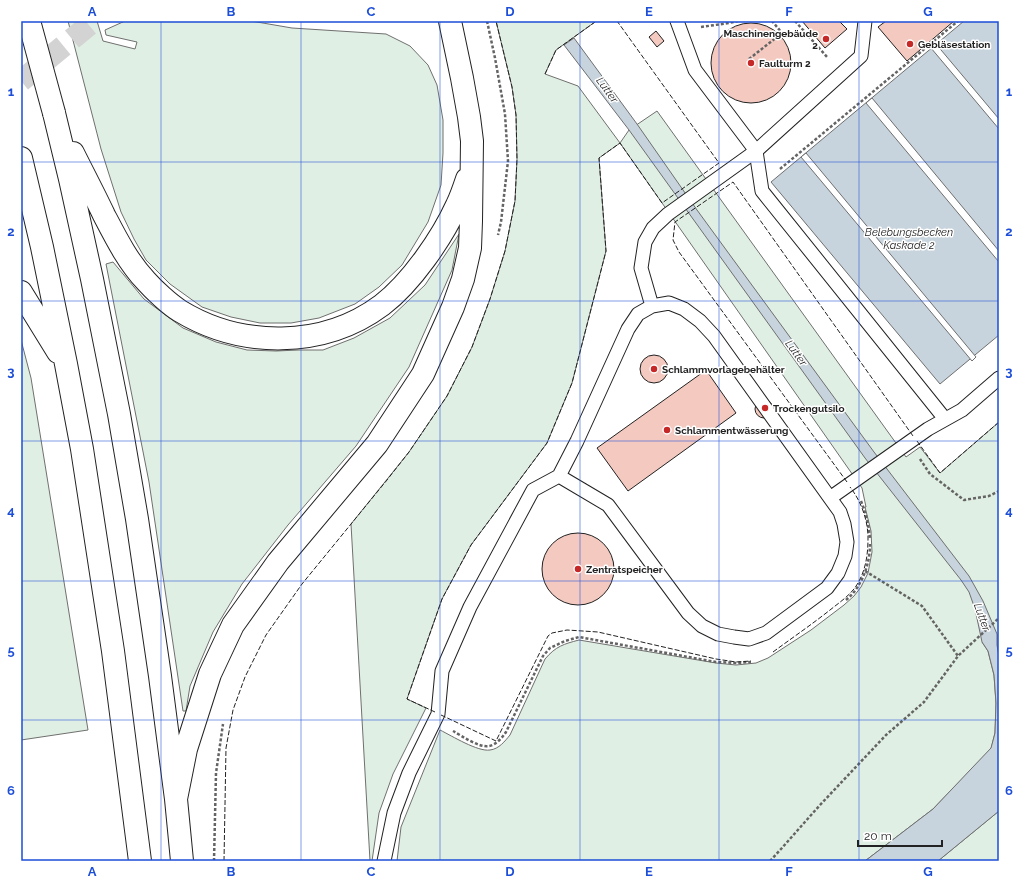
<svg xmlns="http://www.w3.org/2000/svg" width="1020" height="882" viewBox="0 0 1020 882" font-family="Raleway,sans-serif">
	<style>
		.green { fill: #e0efe3; stroke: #6f6f6f }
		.water { fill: #c7d3dd; stroke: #6f6f6f }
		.pier { fill: #fff; stroke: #6f6f6f }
		.building { fill: #f3c9c0; stroke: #222 }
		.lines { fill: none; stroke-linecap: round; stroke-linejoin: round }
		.minor-tunnel { stroke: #d3d3d3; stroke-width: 22; stroke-dasharray: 22 11; stroke-linecap: butt }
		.service-casing { stroke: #222; stroke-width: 15 }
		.trunk-casing { stroke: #222; stroke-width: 24 }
		.path { stroke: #646464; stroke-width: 2.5; stroke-dasharray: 3 2; stroke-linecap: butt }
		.service { stroke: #fff; stroke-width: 13 }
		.trunk { stroke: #fff; stroke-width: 22 }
		.trunk-bridge-casing { stroke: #222; stroke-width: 24; stroke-linecap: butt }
		.trunk-bridge { stroke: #fff; stroke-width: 22 }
		.fence { stroke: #222; stroke-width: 1; stroke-dasharray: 5 2; stroke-linecap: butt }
		.grid { fill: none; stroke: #1d4ed8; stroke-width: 1; stroke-opacity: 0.55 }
		.poi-dot { fill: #c62828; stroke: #fff; stroke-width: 1.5 }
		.labels { text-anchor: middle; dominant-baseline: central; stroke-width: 3; stroke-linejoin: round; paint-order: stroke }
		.poi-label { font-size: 10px; font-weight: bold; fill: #222; stroke: #fff; text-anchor: start }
		.water-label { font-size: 11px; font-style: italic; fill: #222; stroke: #fff }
		.neatline { fill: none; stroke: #1d4ed8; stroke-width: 1.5 }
		.grid-label { font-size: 13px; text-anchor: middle; font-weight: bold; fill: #1d4ed8 }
	</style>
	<rect width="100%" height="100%" fill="#fff"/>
	<path class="green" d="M68,21h29l6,20 32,8 2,-7 -31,-7 -1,-5 20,-9h126l41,7 94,6 24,12 18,19 9,20 6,35v33l-2,32 -13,37 -26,43 -23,22 -24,17 -36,14 -28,5h-31l-29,-6 -29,-10 -32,-23 -24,-24 -12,-21 -13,-27 -20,-63z
		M496,21h99v1l-39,28 -11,24 33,12 42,57 9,-13 28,-19 249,346 14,-10 20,26 59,-51v235l-2,-12v-11l-15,8 6,9 6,24 2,28 -1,30 -4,16 -58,60 -68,52h-468l4,-34 39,-97c12,6 38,22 50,20 9,-1 15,-9 20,-15l35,-76c11,-13 19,-15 34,-19l137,23 20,2 20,-2 12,-5 43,-28 33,-25 10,-9 7,-9 7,-14 4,-21 -1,-21 -6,-24h1l-4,-19 -242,-345 -21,15 7,93 -34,132 -25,60 -76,102 -29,54 -35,100 19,9 -33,66 -14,39 -7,48h-2l-19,-337 58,-72 38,-56 25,-49 18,-48 15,-48 10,-50 2,-42 -1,-44 -4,-28z
		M459,234l-7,36 -43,97 -53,79 -68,79 -46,59 -29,48 -23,54 -4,25h-3l-34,-229 -43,-218 7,-2 31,37 39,29 33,14 31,8 29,1 23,-1h24l31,-12 36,-20 35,-33z
		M21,340l10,38 57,352 -67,10z
		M999,811v50h-61z"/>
	<path class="water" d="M964,21h35v314l-59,49 -169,-202z
		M574,38l63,86 60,86 177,242 95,124 14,25 14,33v11l2,12v154l-61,50h-73l68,-52 58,-61 4,-15 1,-30 -2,-28 -6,-24 -6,-9 -7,-33 -6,-17 -8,-12 -96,-122 -236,-328 -65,-85z"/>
	<path class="pier" d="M936,44l63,75v10l-68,-81z
		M872,98l127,153v11l-133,-159z
		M806,153l170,204 -4,4 -171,-204z"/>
	<path class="building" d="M802,21h37l8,8 -22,19z
		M886,21h68l-47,40 -29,-34z
		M711 63a40 40 0 1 1 80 0a40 40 0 1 1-80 0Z
		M656,31l8,10 -7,6 -8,-10z
		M640 369a14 14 0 1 1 28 0a14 14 0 1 1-28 0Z
		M706,370l30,43 -108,78 -31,-43z
		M755 409a9 9 0 1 1 18 0a9 9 0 1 1-18 0Z
		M542 569a36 36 0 1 1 72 0a36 36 0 1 1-72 0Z"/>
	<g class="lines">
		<path class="minor-tunnel" d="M21,81l73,-60"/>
		<g class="service-casing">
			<path id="service" d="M677,21l18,49 61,81 6,40 183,228
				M669,303l15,6 16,12 14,15 126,176 4,12 3,18 -2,14 -7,17 -11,15 -61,45 -17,6 -15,-2 -16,-3 -16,-8 -14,-13 -80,-108 -49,-29 18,-35 51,-112 10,-15 14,-8z
				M652,306l-11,-38 4,-26 8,-14 15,-14 88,-63 105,-95 4,-35
				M830,498l98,-69 34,-19 37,-32
				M384,861l10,-48 15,-40 29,-59 4,-43 28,-64 63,-117 26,-14"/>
		</g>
		<g class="trunk-casing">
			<path id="trunk" d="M54,113l16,66 22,100 27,135 18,105 23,157 16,123 6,62
				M73,153c10,20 21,41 31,62 12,23 24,47 42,66 8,9 23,23 34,30 61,37 143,38 202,-6 29,-22 60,-67 75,-100 4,-8 7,-17 10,-26
				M21,158l21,89 24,117 16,85 31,202 27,210
				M21,292l37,60
				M176,799l10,-50 24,-75 23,-49 45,-63 99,-118 46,-70 30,-67 10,-28 7,-31 1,-27 1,-80 -3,-24 -7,-39 -12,-57"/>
		</g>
		<path class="path" d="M487,21l8,37 10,56 3,47 -7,61 -3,13
			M795,21l33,37
			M701,27l28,-4 9,-2
			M749,59l33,-26 -10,-12
			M780,169l178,-148
			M920,459l10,15 34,26 25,-4 10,-5
			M861,501c5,12 8,25 9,38
			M865,571l57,35 36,50
			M846,600c16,-13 24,-36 24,-56
			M453,731c9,5 26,17 36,15 7,-1 13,-8 17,-14l37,-76 7,-8 15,-7 14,-4 137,25 20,1 15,-1
			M214,861l2,-88 7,-49
			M770,861l11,-12 39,-44 66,-70 38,-33 34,-46 41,-38"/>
		<use href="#service" class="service"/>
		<use href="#trunk" class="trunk"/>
		<g class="trunk-bridge-casing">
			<path id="trunk-bridge" d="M29,21l25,92"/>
		</g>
		<use href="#trunk-bridge" class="trunk-bridge"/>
		<path class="fence" d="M545,74l11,-24 39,-28
			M917,441l23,32 59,-51
			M847,482l-168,-230 -6,-12 2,-18 58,-40 180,254
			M773,652c19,-14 38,-27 57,-42 10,-8 22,-16 28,-27 8,-14 10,-29 10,-45 0,-18 -7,-37 -18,-51
			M435,712l-28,-13 35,-100 29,-54 76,-102 25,-60 34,-132 -7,-93 21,-15 42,60 57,-40 -102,-142
			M441,715l55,26 52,-105 4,-3 15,-3 31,2 118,27 20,3 15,-1
			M224,861l2,-113 7,-38 12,-33 21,-42 36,-51 85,-104 22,-28 38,-56 25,-49 18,-48 15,-48 10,-50 2,-42 -1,-44 -4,-28 -16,-66"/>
	</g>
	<path class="grid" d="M161,21v840M301,21v840M440,21v840M580,21v840M719,21v840M859,21v840M21,162h978M21,301h978M21,441h978M21,581h978M21,720h978"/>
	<g class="poi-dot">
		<circle cx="826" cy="39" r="4"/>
		<circle cx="910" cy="44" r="4"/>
		<circle cx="751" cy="63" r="4"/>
		<circle cx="654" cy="369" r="4"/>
		<circle cx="765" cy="408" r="4"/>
		<circle cx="667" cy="430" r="4"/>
		<circle cx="578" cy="569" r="4"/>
	</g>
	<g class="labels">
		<g class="poi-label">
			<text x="818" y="33" text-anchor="end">Maschinengebäude<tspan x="818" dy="12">2</tspan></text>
			<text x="918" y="44">Gebläsestation</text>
			<text x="759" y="63">Faulturm 2</text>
			<text x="662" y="369">Schlammvorlagebehälter</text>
			<text x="773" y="408">Trockengutsilo</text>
			<text x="675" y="430">Schlammentwässerung</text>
			<text x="586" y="569">Zentratspeicher</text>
		</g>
		<g class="water-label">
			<text transform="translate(607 90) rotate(54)">Lutter</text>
			<text x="909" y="232">Belebungsbecken<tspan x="909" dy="13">Kaskade 2</tspan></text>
			<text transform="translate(796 353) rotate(54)">Lutter</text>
			<text transform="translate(982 617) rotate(70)">Lutter</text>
		</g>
	</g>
	<rect width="1020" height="882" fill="none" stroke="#ffffff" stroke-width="44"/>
	<path d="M858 840v6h84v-6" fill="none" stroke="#222222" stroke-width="2"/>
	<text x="864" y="840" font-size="12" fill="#222222" stroke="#ffffff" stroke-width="3" paint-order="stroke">20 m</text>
	<rect x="22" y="22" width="976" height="838" class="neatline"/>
	<g class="grid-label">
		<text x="92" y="16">A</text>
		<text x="231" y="16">B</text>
		<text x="371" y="16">C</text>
		<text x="510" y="16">D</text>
		<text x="649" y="16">E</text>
		<text x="789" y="16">F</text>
		<text x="928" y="16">G</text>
		<text x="11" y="96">1</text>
		<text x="1009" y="96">1</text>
		<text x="11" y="236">2</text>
		<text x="1009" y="236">2</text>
		<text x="11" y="376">3</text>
		<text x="1009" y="376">3</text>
		<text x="11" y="515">4</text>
		<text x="1009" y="515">4</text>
		<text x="11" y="655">5</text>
		<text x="1009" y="655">5</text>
		<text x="11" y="795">6</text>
		<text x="1009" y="795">6</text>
		<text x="92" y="876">A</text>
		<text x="231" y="876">B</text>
		<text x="371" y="876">C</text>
		<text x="510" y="876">D</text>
		<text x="649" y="876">E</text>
		<text x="789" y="876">F</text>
		<text x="928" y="876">G</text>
	</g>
</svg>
